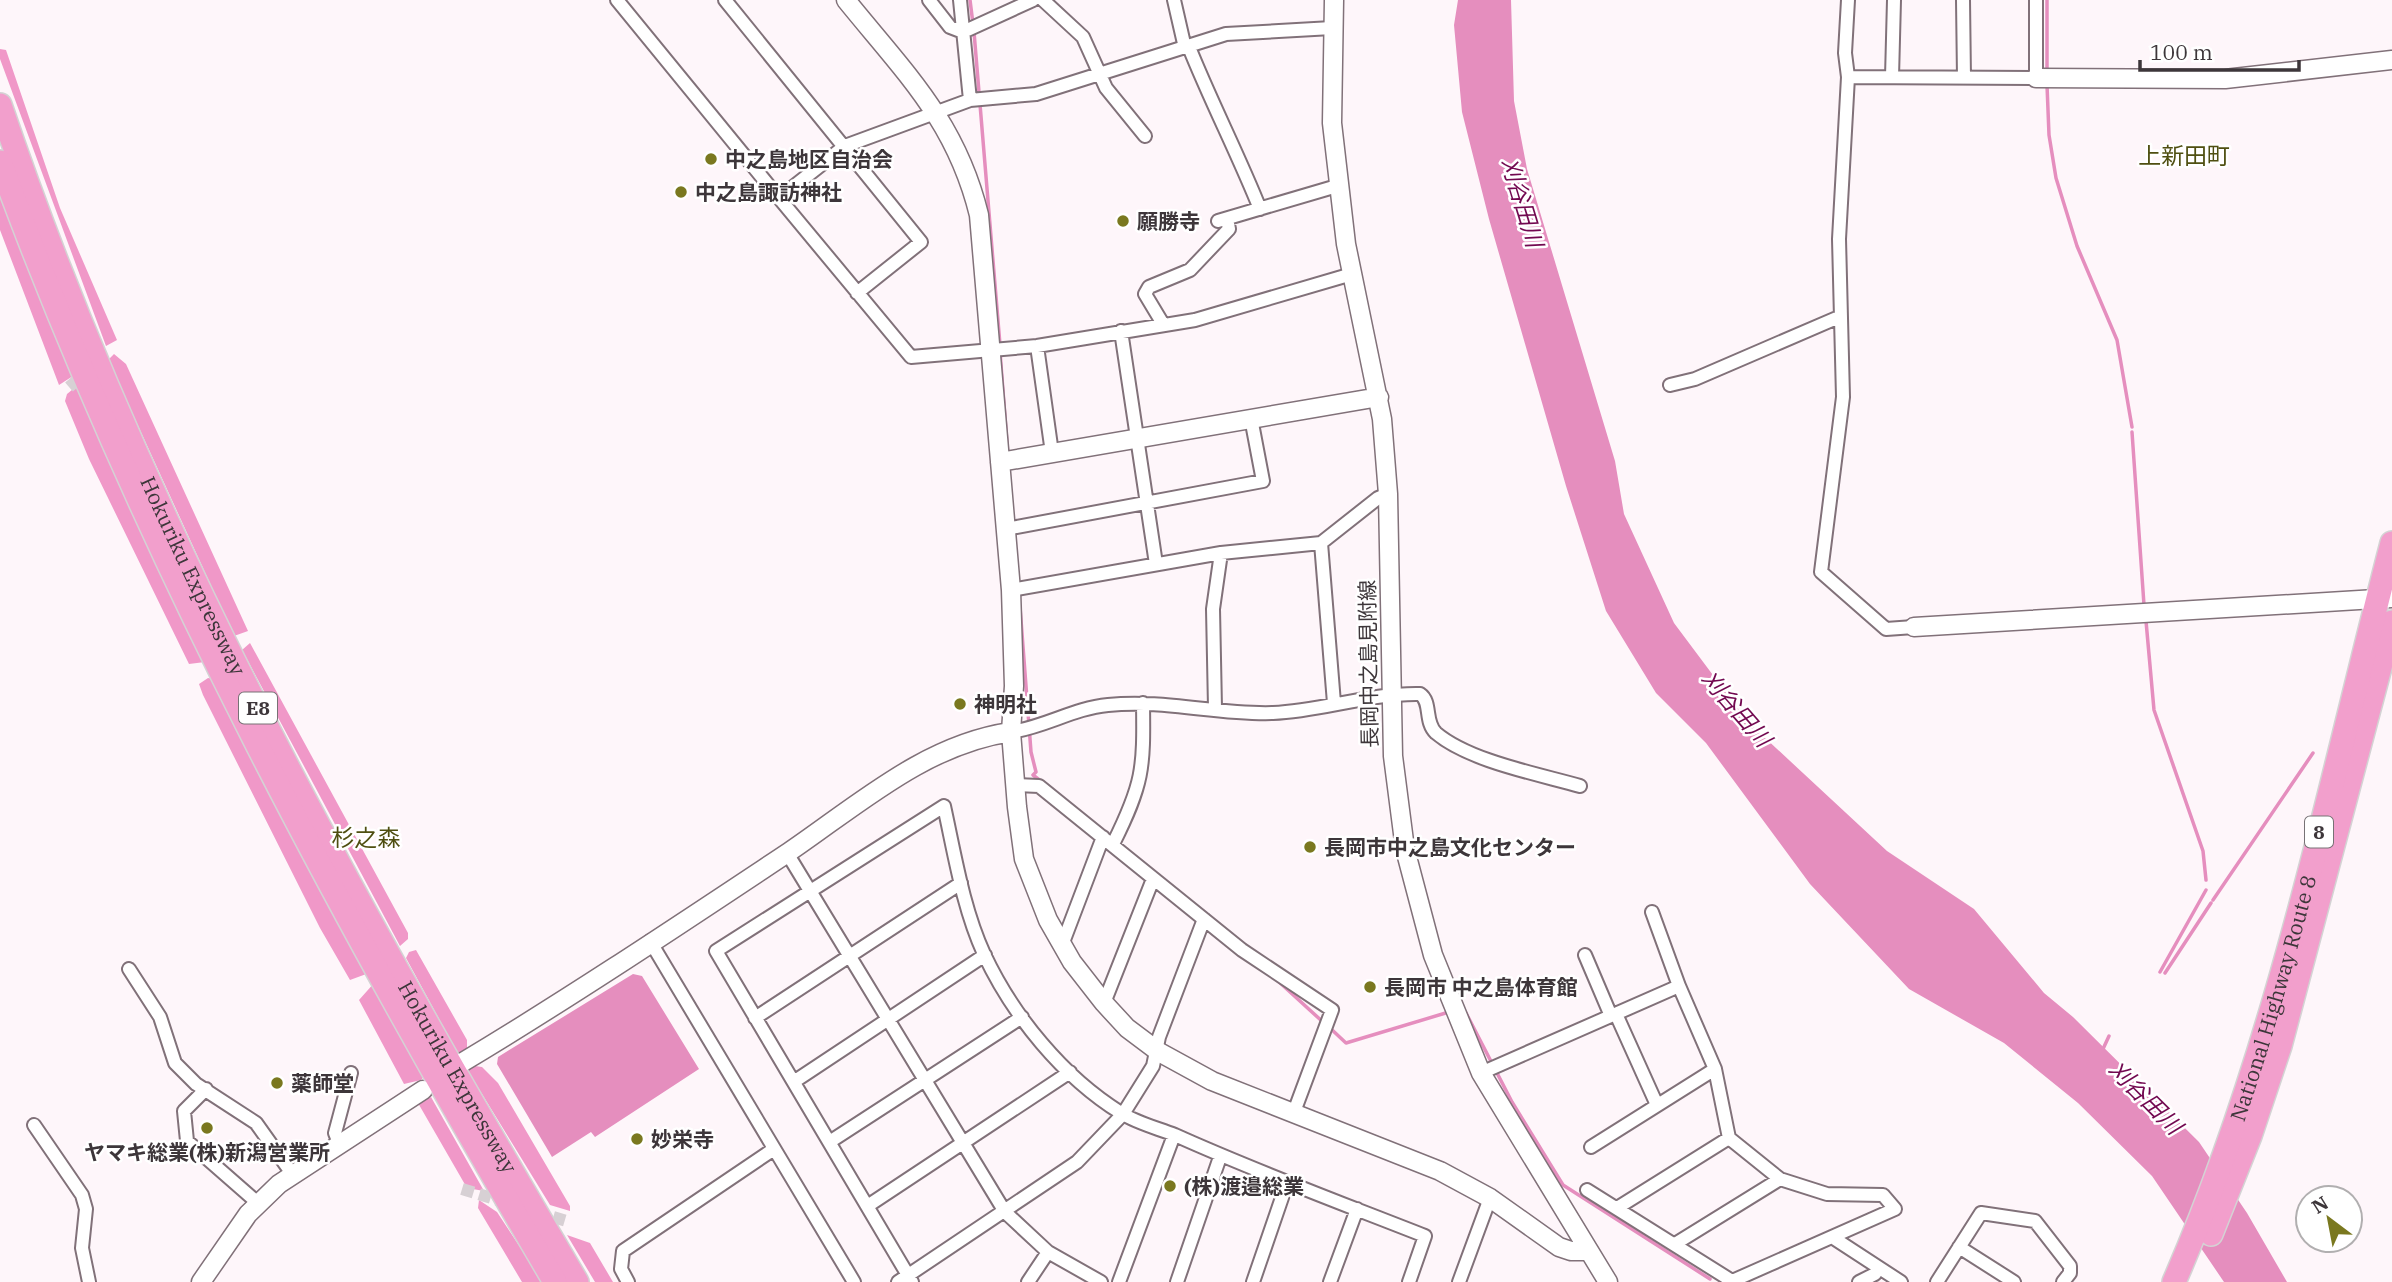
<svg xmlns="http://www.w3.org/2000/svg" width="2392" height="1282" viewBox="0 0 2392 1282" font-family="'IBM Plex Serif','Noto Sans JP',serif">
	<style>
		.forest { fill: #f098c8 }
		.water { fill: #e58ebe }
		.lines { fill: none; stroke-linecap: round; stroke-linejoin: round }
		.stream { stroke: #e58ebe; stroke-width: 3.5 }
		.street-tunnel { stroke: #d7d0d4; stroke-width: 12; stroke-dasharray: 12 6; stroke-linecap: butt }
		.street-casing { stroke: #817179; stroke-width: 16 }
		.secondary-casing { stroke: #817179; stroke-width: 21 }
		.highway-casing { stroke: #d4d3d4; stroke-width: 26 }
		.street { stroke: #fff; stroke-width: 12 }
		.secondary { stroke: #fff; stroke-width: 18 }
		.highway { stroke: #f29fcc; stroke-width: 23 }
		.poi-dot { fill: #7a781f; stroke: #fff; stroke-width: 2.5 }
		.labels { text-anchor: middle; dominant-baseline: central; stroke-width: 5; stroke-linejoin: round; paint-order: stroke }
		.shield { fill: #fff; stroke: #777275; stroke-width: 2 }
		.shield-label { font-size: 19px; font-weight: bold; fill: #3d363a }
		.poi-label { font-size: 21px; font-weight: bold; fill: #3d363a; stroke: #fff; text-anchor: start }
		.street-label { font-size: 21px; fill: #3d363a; stroke: #fff }
		.neighbourhood-label { font-size: 23px; fill: #4f4f11; stroke: #fff }
		.water-label { font-size: 23px; font-style: italic; fill: #720850; stroke: #fff }
	</style>
	<rect width="100%" height="100%" fill="#fef6fa"/>
	<path class="forest" d="M0,49l6,1 54,158 57,132 -11,6 -106,-287z
		M0,177l73,199 -14,9 -59,-155z
		M114,354l12,10 122,267 -14,5 -126,-276z
		M78,385l127,277 -16,2 -100,-205 -24,-58 2,-7z
		M250,643l158,290v6l-8,7 -158,-296z
		M208,678l6,1 155,294 -19,7 -30,-52 -117,-233 -4,-11z
		M416,950l51,90v10l-9,4 -52,-96 3,-6z
		M375,982l51,92 -5,6 -17,4 -45,-84z
		M475,1066l7,1 16,16 72,123v5l-20,-6 -84,-137z
		M431,1097l53,94 -17,-3 -49,-85z
		M479,1200l18,12 46,70h-21l-44,-74z
		M567,1235l23,8 23,39h-18z"/>
	<path class="water" d="M1458,0h53l3,101 13,68 88,292 9,53 50,109 74,99 139,129 87,58 70,84 29,24 126,125 48,71 40,69h-63l-72,-106 -74,-73 -74,-60 -95,-54 -99,-105 -104,-141 -50,-50 -50,-82 -40,-125 -77,-267 -27,-107 -8,-87z
		M633,974l9,2 57,93 -104,68 -4,-5 -39,25 -55,-93 1,-7z"/>
	<g class="lines">
		<path class="stream" d="M970,0l3,24
			M974,32l26,313
			M2047,69v-69
			M2047,85l2,50 7,43 21,68 40,94 15,87
			M1000,352l8,104
			M2132,432l12,173
			M1020,607l11,145 5,20 -3,3 9,7
			M2146,621l8,89 49,141 3,29
			M2213,900l100,-147
			M2160,972l46,-82
			M2165,973l46,-70
			M1278,981l46,42
			M1466,1013l46,89 51,83 147,94
			M1330,1028l16,15 103,-31
			M2103,1049l6,-13"/>
		<path class="street-tunnel" d="M69,387l19,-16
			M462,1189l46,14
			M536,1212l34,10"/>
		<g class="street-casing">
			<path id="street" d="M617,0l162,198 66,-52 125,-46 66,-6 190,-60 106,-6
				M725,0l196,242 -64,51
				M929,0l21,27 13,5 70,-32
				M960,0l10,100
				M1043,0l40,37 23,51 39,48
				M1174,0l11,48
				M1848,0l-3,53 3,24 -9,162 4,158 -22,175 65,57 28,-2
				M1963,0l1,78
				M1189,47c22,55 49,107 71,162
				M1848,77l188,1v-78
				M1892,77l2,-77
				M779,198l132,159 126,-11 158,-26 157,-46
				M1218,221l119,-35
				M1163,324l-18,-30 4,-7 41,-17 39,-41 -2,-10
				M1121,331l35,233
				M1037,346l15,107
				M1670,385l25,-6 144,-62
				M1006,529l257,-48 -12,-63
				M1321,543l13,160
				M1011,590l210,-37 100,-10 57,-45 10,-4
				M1215,708l-2,-99 8,-56
				M1011,732c34,-5 63,-24 97,-27 56,-6 110,10 165,8 50,-2 95,-20 147,-19 12,8 4,28 16,39 33,28 102,41 144,53
				M1016,785l23,1 203,164 90,60 -38,102
				M1113,844c30,-60 31,-75 30,-141
				M787,853l218,359 43,40 53,30
				M1652,912l27,74
				M650,941l204,341
				M1062,945l41,-108
				M1585,955l26,61
				M129,969l31,48 15,46 21,21 60,39 37,52
				M1104,1003l49,-124
				M1616,1014l41,91
				M755,1018l206,-135
				M1715,1069l14,69 51,41
				M1481,1073l198,-87 36,83 -124,78
				M795,1081l190,-126
				M206,1089l-22,22 3,30 72,63
				M34,1125l48,70 4,14 -4,39 7,34
				M831,1141l191,-124
				M339,1143l-4,-10 16,-60
				M1587,1190l145,91
				M869,1205l201,-133
				M1617,1208l112,-70
				M1832,1237l69,45
				M1675,1244l105,-65 47,15 56,1 12,14 -165,73
				M1959,1247l55,35
				M628,1282l-7,-13 2,-18 151,-102
				M898,1282l179,-120 46,-48 30,-48 6,-29 45,-118
				M912,1282l-196,-331 228,-145c11,50 19,102 40,148 29,62 79,123 137,159 16,10 36,15 54,22 82,37 166,68 250,101l-16,46
				M1028,1282l20,-30
				M1119,1282l55,-147
				M1177,1282l43,-125
				M1253,1282l34,-99
				M1330,1282l27,-73
				M1459,1282l31,-84
				M1859,1282l16,-8 3,-5
				M1937,1282l44,-69 54,8 35,45v7l-7,9"/>
		</g>
		<g class="secondary-casing">
			<path id="secondary" d="M846,0c59,73 110,121 133,215l32,375 3,96 -3,46 6,75 7,52 24,61 24,42 32,41 23,25 32,24 53,29 228,90 50,27 69,49 12,4h18
				M1334,0l-2,123 14,121 36,175 6,75 5,262 12,93 28,106 48,118 127,209
				M2036,78l189,1 167,-19
				M1000,462l379,-65
				M1914,627l478,-29
				M463,1062c110,-66 219,-139 326,-210 69,-47 137,-108 222,-120
				M201,1282l47,-68 31,-30 144,-94"/>
		</g>
		<g class="highway-casing">
			<g id="highway">
				<path id="s1" d="M0,105c140,416 355,801 577,1177"/>
				<path d="M0,162c144,393 343,760 555,1120"/>
				<path d="M2211,1234l39,-98 30,-90 112,-424"/>
				<path id="s2" d="M2174,1282c104,-239 153,-488 218,-739"/>
			</g>
		</g>
		<use href="#street" class="street"/>
		<use href="#secondary" class="secondary"/>
		<use href="#highway" class="highway"/>
	</g>
	<g class="poi-dot">
		<circle cx="711" cy="159" r="7"/>
		<circle cx="681" cy="192" r="7"/>
		<circle cx="1123" cy="221" r="7"/>
		<circle cx="960" cy="704" r="7"/>
		<circle cx="1310" cy="847" r="7"/>
		<circle cx="1370" cy="987" r="7"/>
		<circle cx="277" cy="1083" r="7"/>
		<circle cx="207" cy="1128" r="7"/>
		<circle cx="637" cy="1139" r="7"/>
		<circle cx="1170" cy="1186" r="7"/>
	</g>
	<g class="labels">
		<g class="shield">
			<rect x="239" y="692.5" width="38" height="31" rx="5"/>
			<rect x="2305" y="816.5" width="28" height="31" rx="5"/>
		</g>
		<g class="shield-label">
			<text x="258" y="708">E8</text>
			<text x="2319" y="832">8</text>
		</g>
		<g class="poi-label">
			<text x="725" y="159">中之島地区自治会</text>
			<text x="695" y="192">中之島諏訪神社</text>
			<text x="1137" y="221">願勝寺</text>
			<text x="974" y="704">神明社</text>
			<text x="1324" y="847">長岡市中之島文化センター</text>
			<text x="1384" y="987">長岡市 中之島体育館</text>
			<text x="291" y="1083">薬師堂</text>
			<text x="651" y="1139">妙栄寺</text>
			<text x="207" y="1152" text-anchor="middle">ヤマキ総業(株)新潟営業所</text>
			<text x="1184" y="1186">(株)渡邉総業</text>
		</g>
		<g class="street-label">
			<text stroke="none"><textPath href="#s1" startOffset="509">Hokuriku Expressway</textPath></text>
			<text transform="translate(1368 664) rotate(-91)">長岡中之島見附線</text>
			<text stroke="none"><textPath href="#s2" startOffset="301">National Highway Route 8</textPath></text>
			<text stroke="none"><textPath href="#s1" startOffset="1076">Hokuriku Expressway</textPath></text>
		</g>
		<g class="neighbourhood-label">
			<text x="2184" y="155">上新田町</text>
			<text x="366" y="837">杉之森</text>
		</g>
		<g class="water-label">
			<text transform="translate(1523 202) rotate(73)">刈谷田川</text>
			<text transform="translate(1737 708) rotate(49)">刈谷田川</text>
			<text transform="translate(2146 1097) rotate(45)">刈谷田川</text>
		</g>
	</g>
	<g transform="translate(2329 1219) rotate(328)"><circle r="33" fill="#ffffff" stroke="#b1afb0" stroke-width="2"/>
	<path d="M0-5L12 26L0 18L-12 26Z" fill="#7a781f"/>
	<text y="-10" font-size="19" font-weight="bold" text-anchor="middle" fill="#3d363a">N</text>
	</g>
	<path d="M2140 60v10h159v-10" fill="none" stroke="#3d363a" stroke-width="3.5"/>
	<text x="2150" y="60" font-size="21" fill="#3d363a" stroke="#ffffff" stroke-width="5" paint-order="stroke">100 m</text>
</svg>
